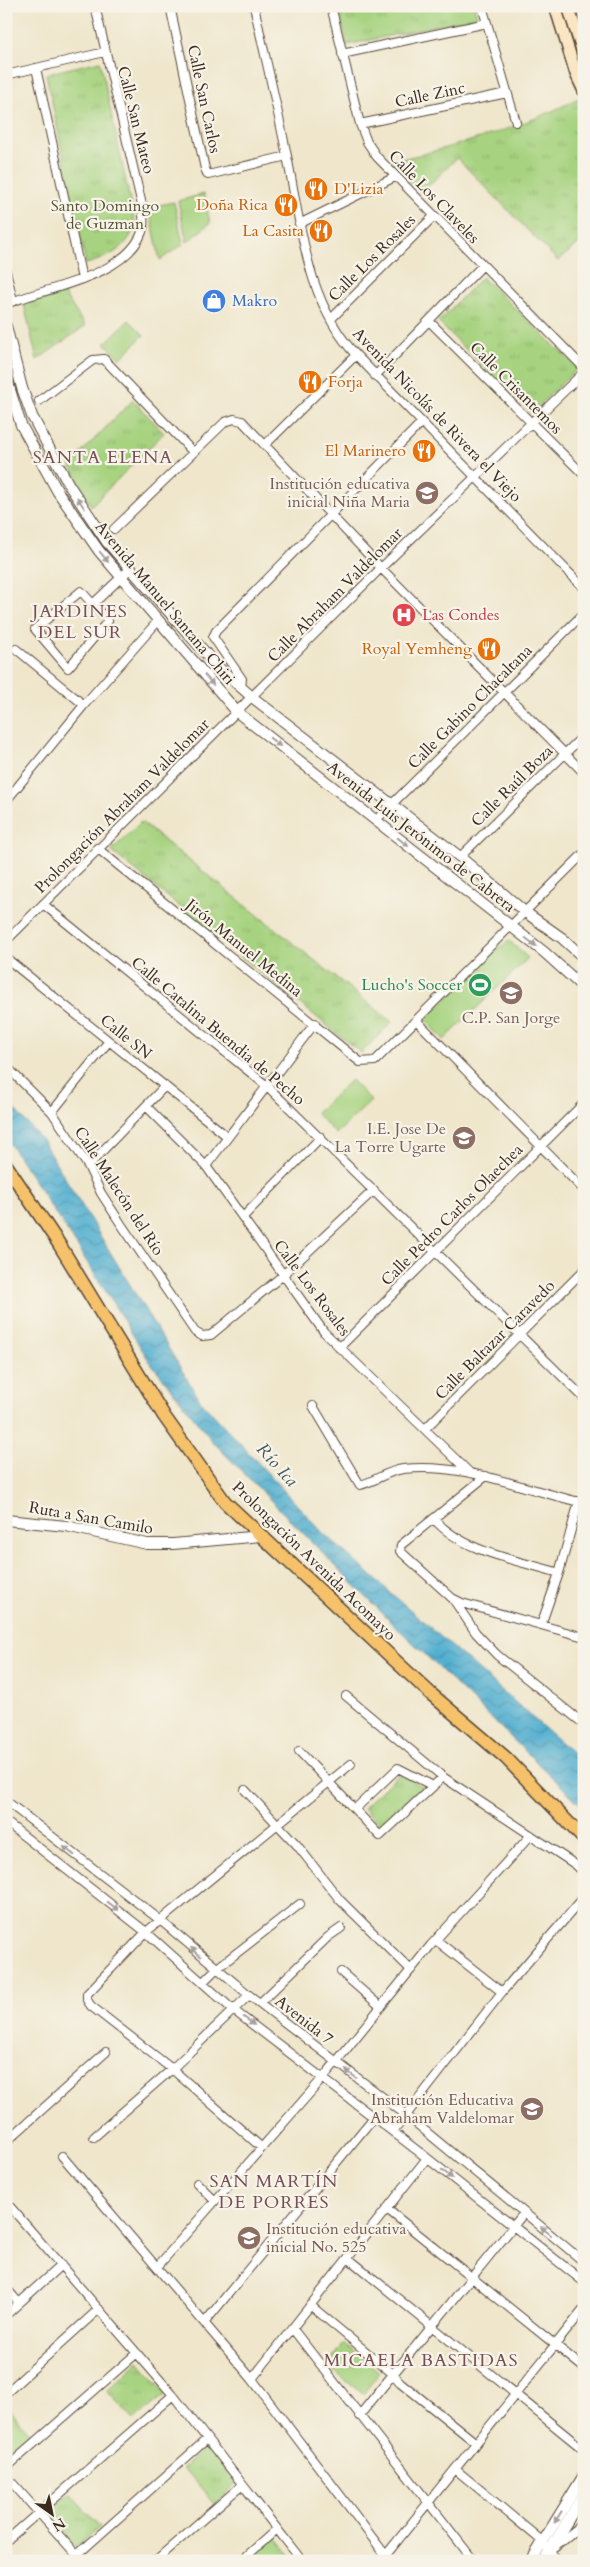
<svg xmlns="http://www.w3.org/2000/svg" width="590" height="2567" viewBox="0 0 590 2567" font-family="Cardo,serif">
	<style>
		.grass { fill: url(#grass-tufts); stroke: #717e4f }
		.pitch { fill: #a7d380; stroke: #717e4f }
		.water { fill: url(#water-waves); stroke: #466c77 }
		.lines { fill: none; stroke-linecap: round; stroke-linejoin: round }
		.minor-casing { stroke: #564638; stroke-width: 10 }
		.tertiary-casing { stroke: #564638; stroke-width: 12 }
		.secondary-casing { stroke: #564638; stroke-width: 14 }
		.primary-casing { stroke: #564638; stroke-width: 15 }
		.minor { stroke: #fff; stroke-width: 8 }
		.tertiary { stroke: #fff; stroke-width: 10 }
		.secondary { stroke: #fbe6c4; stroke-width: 11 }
		.primary { stroke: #f5c16b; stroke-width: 12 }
		.oneway { fill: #a79f9a }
		.labels { text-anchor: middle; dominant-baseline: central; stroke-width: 4.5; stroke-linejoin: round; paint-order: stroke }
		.street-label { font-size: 16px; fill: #3b2a1e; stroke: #f7f3e8 }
		.food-label { font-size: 16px; fill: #c56008; stroke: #f7f3e8; text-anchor: end }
		.park-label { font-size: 16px; fill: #565436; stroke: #f7f3e8 }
		.shop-label { font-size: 16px; fill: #366cbe; stroke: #f7f3e8; text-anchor: start }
		.education-label { font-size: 16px; fill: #785e54; stroke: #f7f3e8; text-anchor: end }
		.health-label { font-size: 16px; fill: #be3a42; stroke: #f7f3e8; text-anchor: start }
		.leisure-label { font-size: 16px; fill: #27864d; stroke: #f7f3e8; text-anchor: end }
		.neighbourhood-label { font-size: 18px; letter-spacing: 1px; fill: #775057; stroke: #f7f3e8 }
		.water-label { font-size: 18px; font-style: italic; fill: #43595c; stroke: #f7f3e8 }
	</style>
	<defs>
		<pattern id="grass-tufts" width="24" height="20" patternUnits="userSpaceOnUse" patternTransform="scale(1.25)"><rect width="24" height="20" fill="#a7d380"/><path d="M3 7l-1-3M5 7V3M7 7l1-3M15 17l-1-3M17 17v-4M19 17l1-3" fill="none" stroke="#91b56e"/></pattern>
		<pattern id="water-waves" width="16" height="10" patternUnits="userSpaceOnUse" patternTransform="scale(1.25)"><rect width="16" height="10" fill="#51afd0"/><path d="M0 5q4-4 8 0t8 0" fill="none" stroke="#448fa8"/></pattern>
	</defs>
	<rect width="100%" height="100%" fill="#f7f3e8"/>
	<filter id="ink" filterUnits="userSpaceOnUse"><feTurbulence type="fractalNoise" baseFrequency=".02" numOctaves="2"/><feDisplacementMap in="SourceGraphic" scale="10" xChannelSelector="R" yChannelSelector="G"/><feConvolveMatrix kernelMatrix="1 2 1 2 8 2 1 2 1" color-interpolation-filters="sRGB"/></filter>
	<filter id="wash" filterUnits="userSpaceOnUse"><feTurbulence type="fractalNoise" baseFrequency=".0096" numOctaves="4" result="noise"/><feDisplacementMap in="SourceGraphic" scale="20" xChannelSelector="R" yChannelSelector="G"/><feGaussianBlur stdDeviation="1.12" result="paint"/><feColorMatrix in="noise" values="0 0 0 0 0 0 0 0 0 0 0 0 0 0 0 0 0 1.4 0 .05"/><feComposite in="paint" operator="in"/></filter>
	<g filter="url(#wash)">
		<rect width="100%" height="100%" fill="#efe6cb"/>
		<path class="grass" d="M338,6h136l3,11 -130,28z
			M100,61l35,163c-6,24 -27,34 -49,40l-40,-190z
			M579,98l5,8v133l-26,22 -101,-103 -36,35 -32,-31c65,-15 131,-33 190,-64z
			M482,277l96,91 -47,45 -93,-91z
			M63,292l22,34 -48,34 -13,-56z
			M133,400l31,33 -73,73 -21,-42z
			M141,822l251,200 -31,31 -250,-202z
			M399,1774l26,14 -42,39 -20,-19z
			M139,2361l27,33 -32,26 -27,-29z
			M6,2405l25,29 -25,25z
			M206,2447l30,37 -22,20 -31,-36z
			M70,2493l30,34 -24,20 -29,-33z
			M276,2537l19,24h-39l-3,-3z"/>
		<path class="pitch" d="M204,194l6,29 -23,19 -9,-41z
			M174,202l9,42 -23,16 -11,-53z
			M129,320l15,15 -24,24 -15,-16z
			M508,940l20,18 -84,82 -19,-21z
			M351,1080l20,21 -35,33 -20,-21z
			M344,2344l36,28 -17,22 -36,-28z"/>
		<path class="water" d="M6,1100l36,40 158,260 123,133 261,230v45l-202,-195 -169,-171 -65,-83 -71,-113 -71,-108z"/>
	</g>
	<g filter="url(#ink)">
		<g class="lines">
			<g class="minor-casing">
				<path id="minor" d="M170,6l35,163 3,6 79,-19
					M254,6c11,50 23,100 33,150 14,68 19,146 69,199l228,233
					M331,6l29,118 7,18 10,15 207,211
					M482,6l34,116
					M342,54l145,-31
					M36,68l46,211
					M6,75l99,-23
					M360,124l147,-31
					M299,224l96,-47
					M6,271l7,30
					M6,304c39,-16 120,-27 136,-72 3,-9 1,-18 0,-27l-47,-199
					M331,319l102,-102
					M429,321l155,154
					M375,376l107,-110
					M39,401l54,-41 11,-1 89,93
					M265,445l91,-90
					M114,529l111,-107 9,-3 8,2 139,147 203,205
					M81,591l27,30 -40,47 -33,-39z
					M94,603l37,-35
					M16,649l68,56
					M241,687l1,-8 -29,-42 3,-6 205,-208
					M6,801l78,-96 74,-84
					M376,820l208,-207
					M97,848l263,214 15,-1 209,-208
					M460,857l124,-122
					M43,904l224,182 317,312
					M6,941l375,-373 203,-196
					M6,958l222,179
					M416,1020l168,170
					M6,1066l46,46 36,54 13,27 20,31 74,108 7,4 9,-1 72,-60 91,-85
					M146,1106l60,60 118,166 146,141
					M52,1112l57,-71
					M88,1166l77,-80
					M206,1166l109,-143
					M243,1217l78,-80
					M339,1348l245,-245
					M313,1406l47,79c14,-3 27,-14 43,-16 62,-7 121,21 181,34
					M425,1429l159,-159
					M486,1476l-85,69 -1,6 52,47 10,5 122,34
					M434,1519c30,34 84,41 125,54
					M453,1599l23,34 21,22 87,69
					M541,1625l18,-52 20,-72
					M346,1696l97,81 133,88 8,8
					M299,1751l81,85 63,-59
					M245,1790l52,55 43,55 71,70
					M6,1801l154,119 89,75 157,120 178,147
					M355,1809l43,-41 35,18
					M6,1822l140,110 86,77 195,149 157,124
					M436,1940l66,52
					M341,1972l40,35
					M203,1982l13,-13 84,-65
					M249,1995l-77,74 90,79
					M260,2003l68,-66 13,-9
					M393,2132l109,-140 82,-95
					M94,2137l78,-68 -81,-63 -4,-6v-6l59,-62 205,-168
					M6,2142l100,-90
					M62,2156l190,223 138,182
					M197,2183l18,18
					M6,2202l167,193 129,166
					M387,2209l197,159
					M348,2258l236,192
					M157,2267l166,-189 108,-133 100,-110
					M6,2288l13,15
					M310,2305l83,69 7,8 76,61
					M6,2315l55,-50
					M205,2322l169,-205
					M292,2328l182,233
					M252,2379l175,-221
					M6,2393l93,-84
					M359,2416l165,-203
					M6,2468l131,-115
					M455,2469l87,72 16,20
					M6,2476l76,85
					M6,2541l167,-146
					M554,2547l30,-24
					M77,2555l130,-116
					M386,2555l198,-246
					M155,2561l87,-76
					M241,2561l36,-32"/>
			</g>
			<g class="tertiary-casing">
				<path id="tertiary" d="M6,326l16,62 10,28 37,69 38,57 111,125 34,30 208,160 65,55 37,26 22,20
					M6,377l15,48 37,67 41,59 138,161 307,240 40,36
					M6,1520l60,6 81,18h26l88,-8
					M531,2561l53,-86
					M543,2561l41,-67"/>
			</g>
			<g class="secondary-casing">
				<path id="secondary" d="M555,6l21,68 8,17
					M568,6l16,50"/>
			</g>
			<g class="primary-casing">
				<path id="primary" d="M6,1165l53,79 105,172 61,86 206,192 75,64 78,81"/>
			</g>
			<use href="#minor" class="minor"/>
			<use href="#tertiary" class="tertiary"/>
			<use href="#secondary" class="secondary"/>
			<use href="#primary" class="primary"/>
		</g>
		<defs><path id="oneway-solid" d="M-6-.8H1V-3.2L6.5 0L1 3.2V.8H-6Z" transform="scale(1.25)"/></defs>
		<g class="oneway">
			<use href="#oneway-solid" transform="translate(81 503) rotate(-124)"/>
			<use href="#oneway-solid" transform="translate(104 557) rotate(51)"/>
			<use href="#oneway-solid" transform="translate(209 680) rotate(49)"/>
			<use href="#oneway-solid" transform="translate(275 742) rotate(38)"/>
			<use href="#oneway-solid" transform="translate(403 842) rotate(38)"/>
			<use href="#oneway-solid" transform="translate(531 942) rotate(37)"/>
			<use href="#oneway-solid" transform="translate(69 1851) rotate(-142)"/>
			<use href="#oneway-solid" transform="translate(113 1906) rotate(38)"/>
			<use href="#oneway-solid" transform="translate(196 1952) rotate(-139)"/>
			<use href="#oneway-solid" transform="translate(249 2021) rotate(37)"/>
			<use href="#oneway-solid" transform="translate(351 2074) rotate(-143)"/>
			<use href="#oneway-solid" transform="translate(447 2174) rotate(38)"/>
			<use href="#oneway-solid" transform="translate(546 2231) rotate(-141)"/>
			<use href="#oneway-solid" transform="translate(558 2517) rotate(122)"/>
		</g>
	</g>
	<defs>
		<g id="restaurant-disc" transform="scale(1.25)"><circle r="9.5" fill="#e8710a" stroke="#f7f3e8"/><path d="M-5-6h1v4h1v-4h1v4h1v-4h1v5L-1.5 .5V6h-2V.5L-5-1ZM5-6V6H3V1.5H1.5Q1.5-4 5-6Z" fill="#fff"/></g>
		<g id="shop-disc" transform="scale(1.25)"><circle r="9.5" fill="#3f7fe0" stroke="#f7f3e8"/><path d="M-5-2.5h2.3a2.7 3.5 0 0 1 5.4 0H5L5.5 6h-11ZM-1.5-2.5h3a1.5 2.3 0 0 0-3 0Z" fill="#fff"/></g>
		<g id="school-disc" transform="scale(1.25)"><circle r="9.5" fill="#8d6e63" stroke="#f7f3e8"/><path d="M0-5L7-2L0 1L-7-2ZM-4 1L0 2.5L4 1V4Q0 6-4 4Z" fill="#fff"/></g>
		<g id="hospital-disc" transform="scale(1.25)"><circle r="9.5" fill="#e0444e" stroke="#f7f3e8"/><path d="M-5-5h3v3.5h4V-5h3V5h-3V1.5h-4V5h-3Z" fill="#fff"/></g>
		<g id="stadium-disc" transform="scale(1.25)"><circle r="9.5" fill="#2e9e5b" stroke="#f7f3e8"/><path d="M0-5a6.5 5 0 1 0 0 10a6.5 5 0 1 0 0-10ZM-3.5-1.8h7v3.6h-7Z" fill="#fff"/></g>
	</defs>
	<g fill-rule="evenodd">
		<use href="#restaurant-disc" x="316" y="189"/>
		<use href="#restaurant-disc" x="286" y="205"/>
		<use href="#restaurant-disc" x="321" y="231"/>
		<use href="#shop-disc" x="214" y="301"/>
		<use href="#restaurant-disc" x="310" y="382"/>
		<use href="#restaurant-disc" x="424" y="451"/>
		<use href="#school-disc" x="427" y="493"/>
		<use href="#hospital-disc" x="404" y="615"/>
		<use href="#restaurant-disc" x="489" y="649"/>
		<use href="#stadium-disc" x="480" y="985"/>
		<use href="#school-disc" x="511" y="993"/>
		<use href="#school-disc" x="464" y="1138"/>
		<use href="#school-disc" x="532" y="2109"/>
		<use href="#school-disc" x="249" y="2238"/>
	</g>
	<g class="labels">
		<g class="street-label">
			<text transform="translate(430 95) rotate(-12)">Calle Zinc</text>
			<text transform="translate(204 99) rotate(78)">Calle San Carlos</text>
			<text transform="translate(136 120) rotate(76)">Calle San Mateo</text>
			<text transform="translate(434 197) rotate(46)">Calle Los Claveles</text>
			<text transform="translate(372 258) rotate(-45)">Calle Los Rosales</text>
			<text transform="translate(516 388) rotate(45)">Calle Crisantemos</text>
			<text transform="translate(437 415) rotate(46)">Avenida Nicolás de Rivera el Viejo</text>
			<text transform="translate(335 595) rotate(-45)">Calle Abraham Valdelomar</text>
			<text transform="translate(165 603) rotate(50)">Avenida Manuel Santana Chiri</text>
			<text transform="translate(470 707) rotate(-45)">Calle Gabino Chacaltana</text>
			<text transform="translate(512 786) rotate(-45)">Calle Raúl Boza</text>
			<text transform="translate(122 806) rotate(-45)">Prolongación Abraham Valdelomar</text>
			<text transform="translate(421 837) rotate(38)">Avenida Luis Jerónimo de Cabrera</text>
			<text transform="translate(244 948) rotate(39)">Jirón Manuel Medina</text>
			<text transform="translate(218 1031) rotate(40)">Calle Catalina Buendia de Pecho</text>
			<text transform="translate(126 1037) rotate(39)">Calle SN</text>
			<text transform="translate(119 1191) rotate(57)">Calle Malecón del Río</text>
			<text transform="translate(452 1215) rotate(-45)">Calle Pedro Carlos Olaechea</text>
			<text transform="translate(312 1288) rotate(53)">Calle Los Rosales</text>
			<text transform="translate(495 1340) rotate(-45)">Calle Baltazar Caravedo</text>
			<text transform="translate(91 1518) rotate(10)">Ruta a San Camilo</text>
			<text transform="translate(314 1561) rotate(44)">Prolongación Avenida Acomayo</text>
			<text transform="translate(304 2020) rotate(38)">Avenida 7</text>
		</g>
		<g class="food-label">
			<text x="334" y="189" text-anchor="start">D'Lizia</text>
			<text x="268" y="205">Doña Rica</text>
			<text x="304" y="231">La Casita</text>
			<text x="328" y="382" text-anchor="start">Forja</text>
			<text x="406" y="451">El Marinero</text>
			<text x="472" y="649">Royal Yemheng</text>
		</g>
		<g class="park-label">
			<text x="105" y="206">Santo Domingo<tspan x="105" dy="18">de Guzman</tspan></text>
		</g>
		<g class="shop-label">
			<text x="232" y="301">Makro</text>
		</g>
		<g class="education-label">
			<text x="410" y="484">Institución educativa<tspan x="410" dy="18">inicial Niña Maria</tspan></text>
			<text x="511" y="1018" text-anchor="middle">C.P. San Jorge</text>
			<text x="446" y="1129">I.E. Jose De<tspan x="446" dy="18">La Torre Ugarte</tspan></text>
			<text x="514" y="2100">Institución Educativa<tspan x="514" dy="18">Abraham Valdelomar</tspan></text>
			<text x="266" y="2229" text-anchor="start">Institución educativa<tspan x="266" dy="18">inicial No. 525</tspan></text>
		</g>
		<g class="health-label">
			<text x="422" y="615">Las Condes</text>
		</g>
		<g class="leisure-label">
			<text x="462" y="985">Lucho's Soccer</text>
		</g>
		<g class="neighbourhood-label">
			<text x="103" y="457">SANTA ELENA</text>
			<text x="80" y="611">JARDINES<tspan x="80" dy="21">DEL SUR</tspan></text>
			<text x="274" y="2181">SAN MARTÍN<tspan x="274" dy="21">DE PORRES</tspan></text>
			<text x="421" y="2360">MICAELA BASTIDAS</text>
		</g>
		<g class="water-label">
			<text transform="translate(277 1465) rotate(48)">Río Ica</text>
		</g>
	</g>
	<rect width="590" height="2567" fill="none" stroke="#f7f3e8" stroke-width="25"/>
	<g transform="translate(52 2514) rotate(147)" stroke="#f7f3e8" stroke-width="4" paint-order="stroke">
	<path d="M0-4L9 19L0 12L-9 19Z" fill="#3b2a1e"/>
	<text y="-8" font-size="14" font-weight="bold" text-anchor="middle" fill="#3b2a1e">N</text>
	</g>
</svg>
